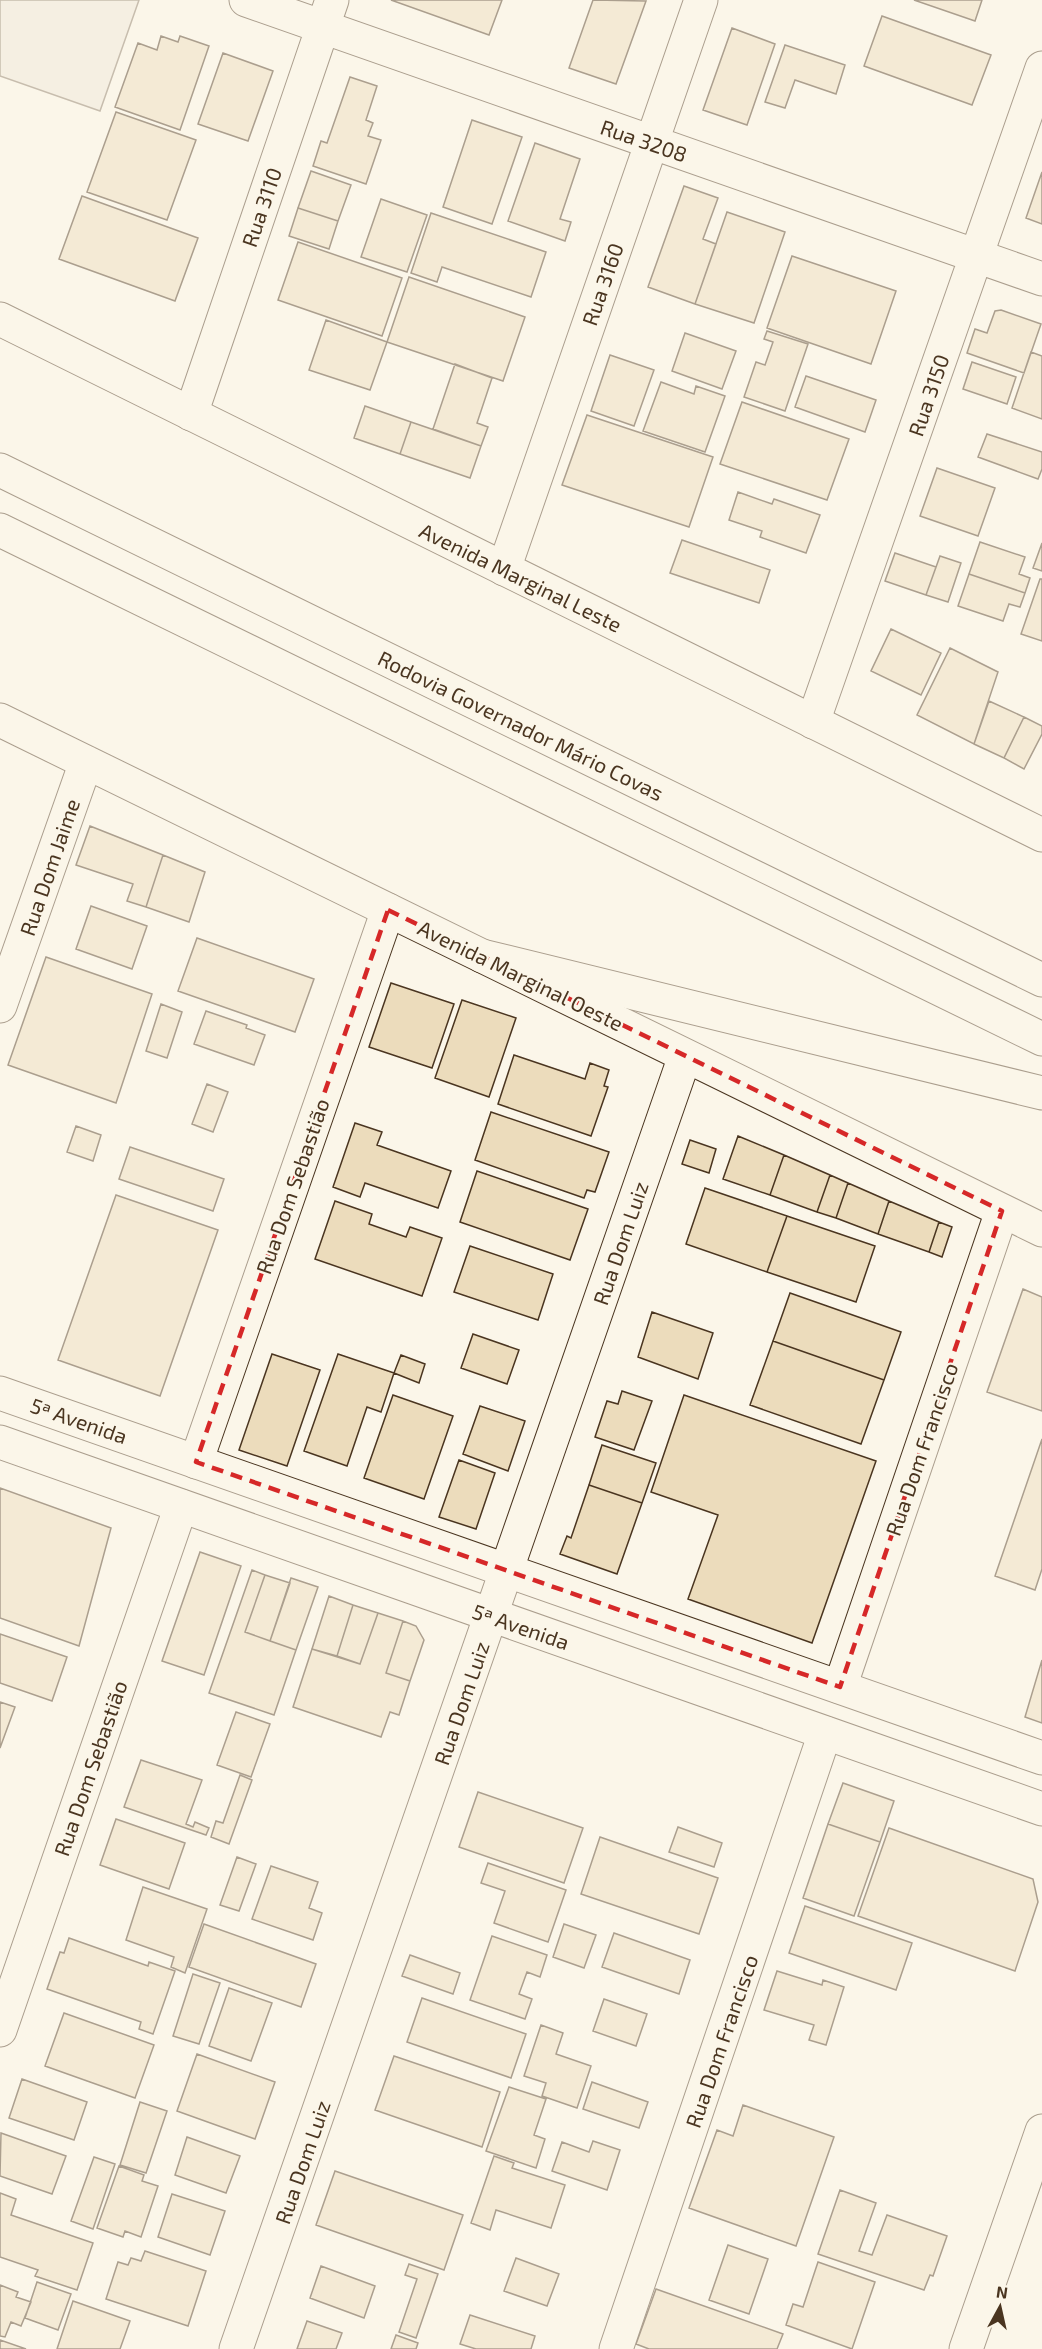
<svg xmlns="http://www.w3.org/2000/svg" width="1042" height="2349" viewBox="0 0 1042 2349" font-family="'Exo 2',sans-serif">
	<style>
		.green { fill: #ede6d9; stroke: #887966; stroke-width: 1.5 }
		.building { fill: #ecdcbc; stroke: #4a3520; stroke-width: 1.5 }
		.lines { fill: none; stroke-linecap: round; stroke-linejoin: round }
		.minor-casing { stroke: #4a3520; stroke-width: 35 }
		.major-casing { stroke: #4a3520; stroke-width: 35 }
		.highway-casing { stroke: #4a3520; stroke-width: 35 }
		.minor { stroke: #fbf6e9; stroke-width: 33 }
		.major { stroke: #fbf6e9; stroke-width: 33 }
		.highway { stroke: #fbf6e9; stroke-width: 33 }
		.marked { fill: none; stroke: #d62828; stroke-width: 4.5; stroke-dasharray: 12 8; stroke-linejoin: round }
		.labels { text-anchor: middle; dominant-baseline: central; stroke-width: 4.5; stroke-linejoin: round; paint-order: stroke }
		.street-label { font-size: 21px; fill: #4a3520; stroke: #fbf6e9 }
	</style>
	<rect width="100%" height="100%" fill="#fbf6e9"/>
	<path class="green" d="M0,0h139l-39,111 -100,-35z"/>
	<path class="building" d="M391,0h111l-13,35z
		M593,0l53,1 -30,83 -47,-16z
		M914,0h68l-7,21z
		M882,16l109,39 -19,50 -108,-39z
		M732,28l43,16 -28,81 -44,-15z
		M161,36l17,6 2,-6 29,10 -29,84 -65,-23 23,-64 19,7z
		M785,45l60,20 -9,29 -41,-14 -10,28 -20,-6z
		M223,53l50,18 -25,70 -50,-17z
		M350,77l27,9 -11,34 7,3 -5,13 13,4 -15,44 -53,-18 8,-25 6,2z
		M116,112l80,28 -29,80 -80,-28z
		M472,120l50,17 -30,87 -49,-17z
		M535,143l45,16 -20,60 11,3 -6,19 -57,-20z
		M311,171l40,14 -13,36 -40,-13z
		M1042,172v52l-16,-6z
		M684,186l34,12 -15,41 13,5 -21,60 -47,-17z
		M82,196l116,42 -23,63 -116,-42z
		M381,199l46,16 -20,57 -46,-15z
		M298,208l40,13 -9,28 -40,-13z
		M727,212l58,20 -31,91 -59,-19z
		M431,213l115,39 -15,45 -89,-30 -5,15 -26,-9z
		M298,242l104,36 -20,58 -104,-36z
		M792,256l104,35 -25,73 -104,-36z
		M409,277l116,40 -22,64 -116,-39z
		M1001,310l40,14 -17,49 -57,-20 8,-24 12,4 8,-22z
		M326,320l61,22 -17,48 -61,-20z
		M767,331l41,13 -23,67 -41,-14 12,-35 9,3 8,-23 -9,-3z
		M685,333l51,18 -14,38 -50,-18z
		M1031,352l11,4v63l-30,-11z
		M610,355l44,15 -20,56 -43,-15z
		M972,362l44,15 -9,27 -44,-15z
		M455,364l37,14 -15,45 11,4 -7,19 -48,-17z
		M806,376l70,24 -11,32 -70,-25z
		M661,382l33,12 2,-8 29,10 -20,56 -62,-21z
		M742,402l107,37 -22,61 -107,-36z
		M365,406l46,16 -11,32 -46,-16z
		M587,415l126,42 -24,70 -127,-42z
		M411,422l70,24 -11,32 -70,-24z
		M987,434l55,18v17l-4,10 -60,-22z
		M937,468l58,20 -17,48 -58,-20z
		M738,492l34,12 2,-5 46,16 -14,38 -46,-16 2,-6 -33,-11z
		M682,540l88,30 -11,33 -89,-30z
		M980,542l45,15 -6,17 11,4 -5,15 -56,-19z
		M1042,543v28l-9,-3z
		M895,553l41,14 -10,28 -41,-14z
		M940,556l21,7 -13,39 -22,-7z
		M969,574l56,19 -5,14 -11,-3 -6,17 -45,-15z
		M1040,579h2v62l-21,-7z
		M891,629l50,24 -20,42 -50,-24z
		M950,648l48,24 -24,72 -57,-29z
		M989,701l35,16 -20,41 -30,-14z
		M1024,717l18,9v8l-18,35 -20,-11z
		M90,826l73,29 -17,52 -19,-6 6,-17 -57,-19z
		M163,855l42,17 -16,50 -43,-15z
		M91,906l56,20 -15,43 -56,-20z
		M197,938l117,41 -19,53 -117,-41z
		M46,957l106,37 -36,109 -108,-38z
		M391,983l63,21 -22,64 -63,-21z
		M462,1000l54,18 -27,79 -54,-19z
		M161,1004l21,8 -15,46 -21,-7z
		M206,1011l41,14 -1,3 19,7 -11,30 -60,-21z
		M514,1055l71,24 5,-16 19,7 -5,16 4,1 -17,49 -93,-32z
		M207,1084l21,8 -15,40 -21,-8z
		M491,1112l118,40 -14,40 -8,-2 -3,8 -109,-38z
		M355,1123l27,9 -5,13 74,26 -13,37 -73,-25 -5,14 -27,-10z
		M76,1126l25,9 -8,26 -26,-9z
		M738,1136l46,19 -14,40 -47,-16z
		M690,1140l26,9 -7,24 -27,-9z
		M130,1147l94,32 -11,32 -94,-32z
		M784,1155l46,20 -13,37 -47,-17z
		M477,1171l111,38 -18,51 -110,-38z
		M830,1175l18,8 -12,35 -19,-6z
		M848,1183l41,18 -11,33 -42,-16z
		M705,1188l82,28 -20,56 -81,-28z
		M116,1195l102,35 -58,166 -102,-36z
		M335,1201l37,13 -3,10 37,13 4,-10 32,11 -20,58 -107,-37z
		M889,1201l50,21 -10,30 -51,-18z
		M787,1216l88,30 -19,56 -89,-30z
		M939,1222l13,5 -10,30 -13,-5z
		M470,1246l83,28 -15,46 -84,-28z
		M1023,1289l19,8v114l-55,-19z
		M790,1293l111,39 -17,48 -111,-39z
		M652,1312l61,21 -15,46 -60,-22z
		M473,1334l46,16 -12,34 -46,-16z
		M773,1341l111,39 -23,64 -111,-39z
		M272,1354l48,16 -33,96 -48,-16z
		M338,1354l56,19 -13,39 -14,-5 -20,59 -43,-15z
		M401,1355l24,9 -6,19 -25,-10z
		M622,1391l30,10 -18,49 -39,-13 12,-36 11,3z
		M393,1395l60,21 -29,83 -60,-21z
		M684,1395l192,66 -64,182 -124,-44 30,-84 -67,-23z
		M480,1406l45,15 -17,50 -45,-17z
		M1042,1439v130l-7,21 -40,-14z
		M602,1445l54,18 -14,40 -53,-18z
		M459,1460l36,13 -19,56 -37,-12z
		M589,1485l53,18 -25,71 -57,-20 7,-18 4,2z
		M0,1488l111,40 -32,118 -79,-28z
		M200,1552l41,14 -37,109 -42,-14z
		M252,1570l13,5 -20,57 51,18 -22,65 -65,-22z
		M265,1575l25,8 -20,58 -25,-9z
		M291,1578l27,9 -22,63 -26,-9z
		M329,1596l24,9 -16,51 -25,-7z
		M353,1605l25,8 -18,51 -23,-8z
		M378,1613l25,8 -17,52 24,8 -11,34 -9,-3 -9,25 -88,-30 19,-58 48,15z
		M403,1621l13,5 8,14 -14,41 -24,-8z
		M0,1634l67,23 -15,44 -52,-18z
		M1042,1660v63l-17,-6z
		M0,1702l15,5 -15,41z
		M236,1712l34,12 -19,53 -34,-12z
		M141,1760l61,20 -16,44 7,3 2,-5 14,6 -3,7 -82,-28z
		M240,1775l12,5 -23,64 -18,-7 5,-16 7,2z
		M843,1783l51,18 -14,41 -52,-18z
		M478,1792l105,36 -19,55 -105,-36z
		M116,1819l69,24 -16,46 -69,-24z
		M828,1824l52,18 -26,74 -51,-18z
		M678,1827l44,16 -8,24 -45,-15z
		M889,1828l144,51 5,23 -23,69 -157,-55z
		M600,1837l118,41 -19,56 -118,-40z
		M237,1857l19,7 -17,47 -19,-6z
		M488,1863l78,27 -18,52 -54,-19 11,-32 -24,-8z
		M271,1866l47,16 -9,26 13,5 -9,27 -61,-21z
		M143,1887l64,22 -22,64 -14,-6 3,-10 -48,-17z
		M805,1906l107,37 -16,47 -107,-37z
		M204,1924l112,40 -15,43 -112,-40z
		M564,1924l32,11 -12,33 -31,-11z
		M614,1933l76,27 -11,34 -77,-27z
		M492,1936l55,19 -7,22 -13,-5 -8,22 13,5 -7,20 -55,-19z
		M69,1938l79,28 1,-4 26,9 -22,63 -14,-5 2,-7 -94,-33 13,-37 4,1z
		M410,1955l50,18 -7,21 -51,-18z
		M777,1971l45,14 1,-5 21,7 -18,58 -17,-5 5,-15 -50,-15z
		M193,1974l27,9 -21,61 -26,-8z
		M229,1988l43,15 -21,58 -42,-15z
		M422,1998l104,36 -15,44 -104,-36z
		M604,1999l43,15 -11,32 -43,-15z
		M64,2013l90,32 -19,53 -90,-32z
		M541,2025l22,8 -7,21 35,12 -14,42 -35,-12 4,-13 -22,-7z
		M197,2054l78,28 -20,57 -78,-28z
		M394,2056l106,36 -18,55 -107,-37z
		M22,2079l65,23 -13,38 -65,-22z
		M592,2082l56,20 -9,26 -56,-19z
		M509,2087l37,12 -12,36 11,4 -9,29 -50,-17z
		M140,2102l27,9 -21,62 -26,-8z
		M743,2105l91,32 -38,109 -107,-38 28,-78 16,6z
		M1,2133l65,23 -14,38 -52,-18z
		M187,2137l53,19 -14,37 -51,-18z
		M593,2141l27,9 -13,40 -55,-19 10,-29 27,10z
		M494,2156l20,7 -2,5 53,17 -14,43 -55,-18 -6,20 -19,-7z
		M94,2157l21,7 -22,65 -22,-8z
		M119,2166l25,9 -2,6 16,5 -17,51 -16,-6 -2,6 -26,-9z
		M335,2171l128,44 -19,55 -128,-45z
		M840,2190l36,13 -17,48 13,4 15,-40 60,21 -14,40 -3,-1 -6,15 -106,-36z
		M0,2193l16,6 -5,16 82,28 -16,47 -42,-14 3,-6 -38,-13z
		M172,2194l53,17 -15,44 -52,-18z
		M728,2245l40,14 -19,55 -40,-14z
		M145,2251l61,20 -18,55 -82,-27 12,-37 10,3 3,-7 10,3z
		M516,2258l43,16 -12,32 -43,-15z
		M818,2262l57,20 -23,67 -66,-24 7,-21 10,3z
		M409,2264l29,10 -22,64 -17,-6 18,-53 -12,-4z
		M321,2266l54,20 -11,32 -54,-20z
		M37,2282l34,12 -13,36 -33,-12z
		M0,2285l18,7 -2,5 15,5 -10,24 -10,-4 -6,15 -5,-1z
		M656,2289l127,45 -6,15h-128l-13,-5z
		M73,2301l57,20 -10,28h-63z
		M470,2315l65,21 -4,13h-55l-16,-5z
		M307,2321l35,12 -6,16h-39z
		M396,2335l22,8 -2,6h-25z
		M0,2340l26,9h-26z"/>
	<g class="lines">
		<g class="minor-casing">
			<path id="minor" d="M246,0l796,279
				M191,414l141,-414
				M504,569l197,-569
				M813,722l229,-654
				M196,1462l192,-552
				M840,1687l162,-476
				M0,2030l181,-524
				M236,2349l449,-1293
				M616,2349l209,-616
				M966,2349l76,-218"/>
		</g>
		<g class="major-casing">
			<path id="major" d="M0,319l1042,516
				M0,720l1042,510
				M0,1006l86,-244
				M0,1393l1042,365
				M0,1442l1042,367"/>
		</g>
		<g class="highway-casing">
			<path id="highway" d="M0,470l1042,510
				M0,530l1042,509
				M482,956l560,137"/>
		</g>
		<use href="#minor" class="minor"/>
		<use href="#major" class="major"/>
		<use href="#highway" class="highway"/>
	</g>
	<path d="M0 0H1042V2349H0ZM388,910l614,301 -162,476 -644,-225z" fill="#fbf6e9" fill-opacity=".55" fill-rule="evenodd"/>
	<path class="marked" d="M388,910l614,301 -162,476 -644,-225z"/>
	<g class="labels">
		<g class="street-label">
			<text transform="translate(644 140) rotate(19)">Rua 3208</text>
			<text transform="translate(261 207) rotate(-71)">Rua 3110</text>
			<text transform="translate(602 284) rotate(-71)">Rua 3160</text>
			<text transform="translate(928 395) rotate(-71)">Rua 3150</text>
			<text transform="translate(521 577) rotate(26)">Avenida Marginal Leste</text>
			<text transform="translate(521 725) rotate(26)">Rodovia Governador Mário Covas</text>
			<text transform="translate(49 867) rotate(-71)">Rua Dom Jaime</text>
			<text transform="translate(521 975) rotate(26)">Avenida Marginal Oeste</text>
			<text transform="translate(292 1186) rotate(-71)">Rua Dom Sebastião</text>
			<text transform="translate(620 1243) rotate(-71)">Rua Dom Luiz</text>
			<text transform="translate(79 1420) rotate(19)">5ª Avenida</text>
			<text transform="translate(921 1449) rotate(-71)">Rua Dom Francisco</text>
			<text transform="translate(521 1626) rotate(19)">5ª Avenida</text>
			<text transform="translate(461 1703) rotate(-71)">Rua Dom Luiz</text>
			<text transform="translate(90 1768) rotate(-71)">Rua Dom Sebastião</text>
			<text transform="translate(721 2041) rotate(-71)">Rua Dom Francisco</text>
			<text transform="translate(302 2162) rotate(-71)">Rua Dom Luiz</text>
		</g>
	</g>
	<g transform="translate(1000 2307) rotate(8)" stroke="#fbf6e9" stroke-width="4.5" paint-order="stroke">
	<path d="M0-4.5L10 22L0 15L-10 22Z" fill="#4a3520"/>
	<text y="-9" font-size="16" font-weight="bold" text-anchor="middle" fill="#4a3520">N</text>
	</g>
</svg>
